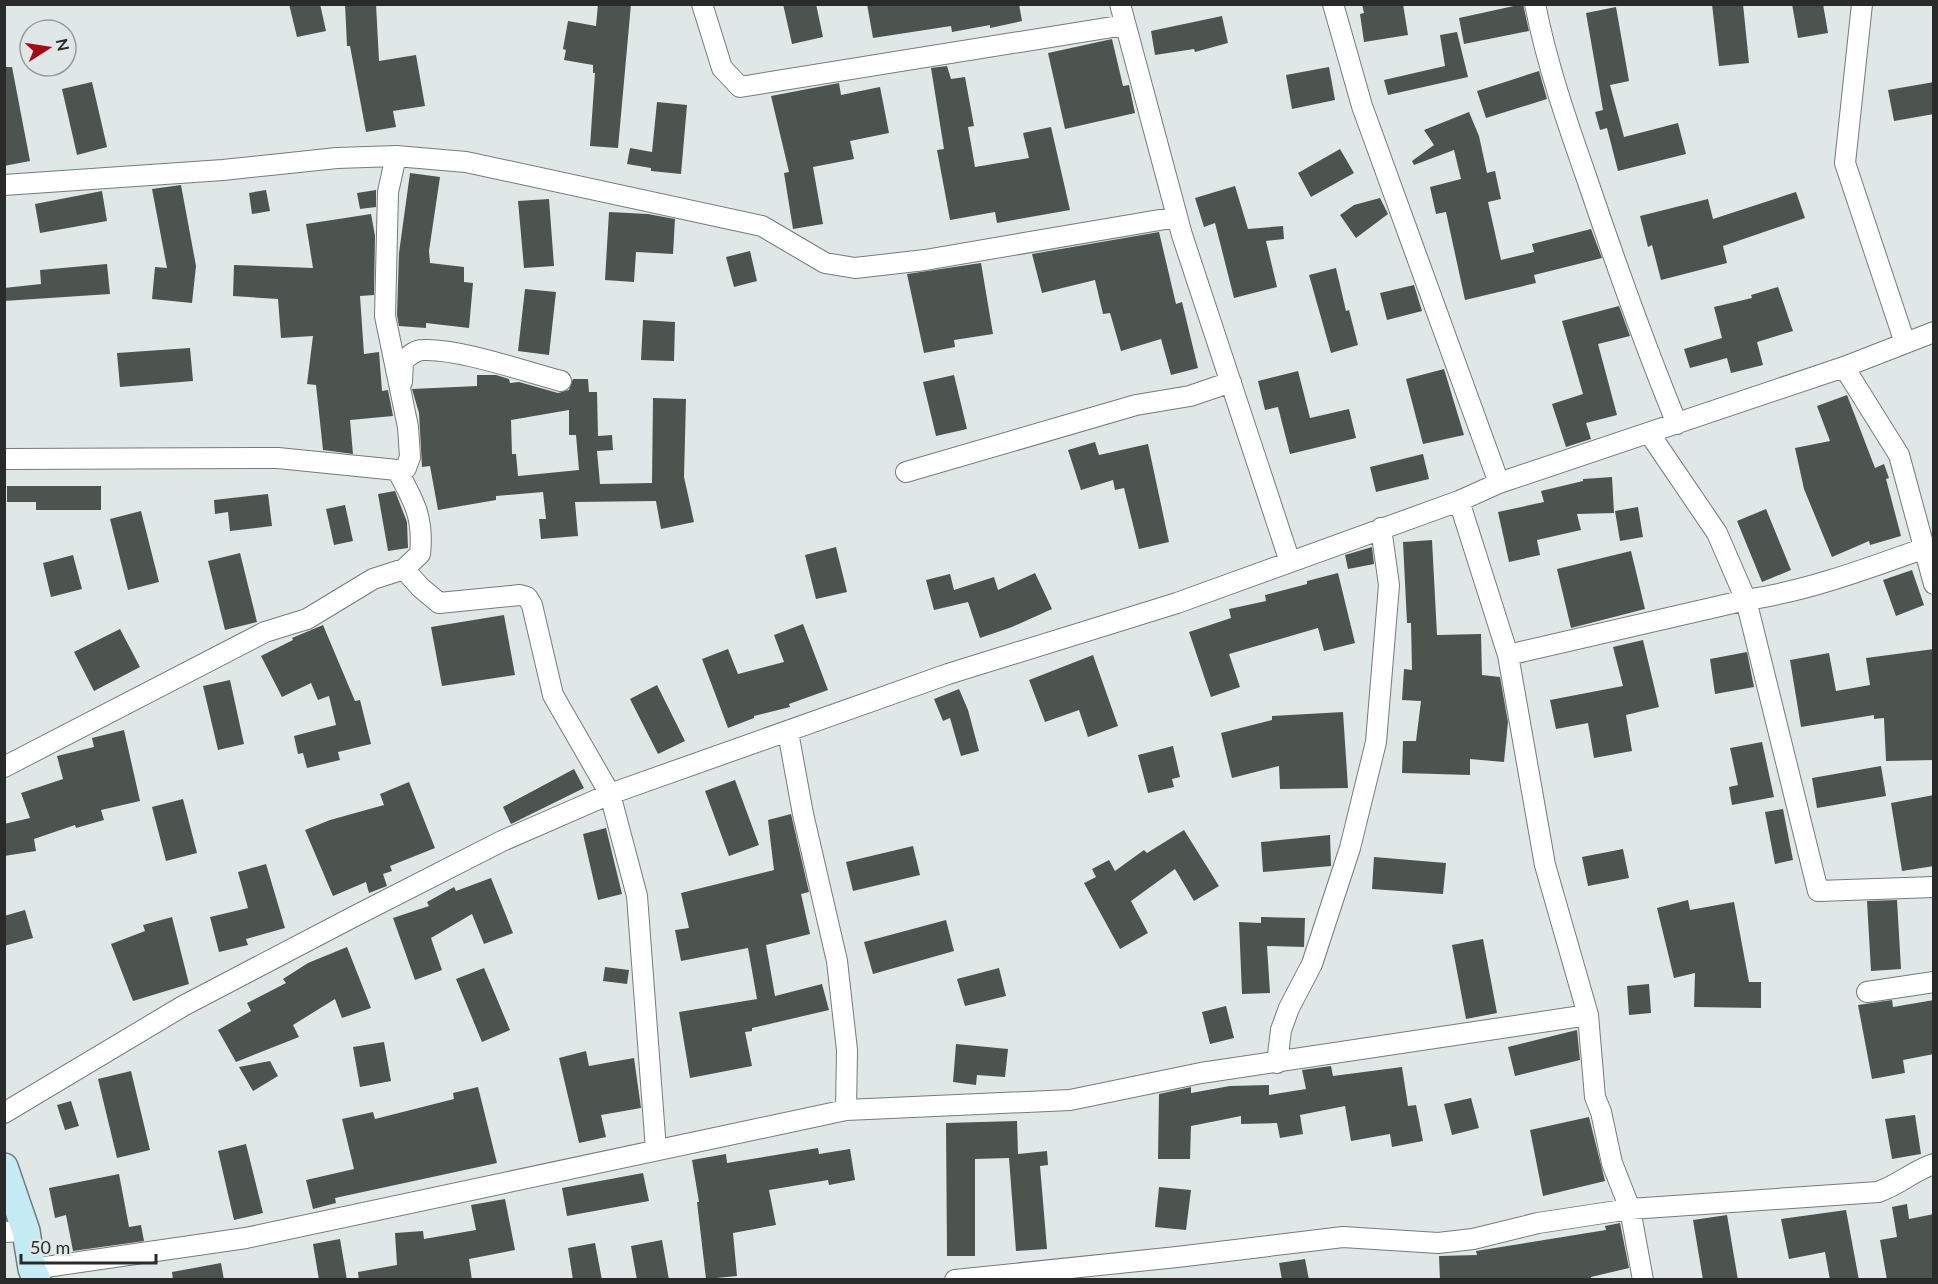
<svg xmlns="http://www.w3.org/2000/svg" width="1938" height="1284" viewBox="0 0 1938 1284" font-family="Lato,sans-serif">
	<style>
		.building { fill: #4d534f; fill-rule: evenodd }
		.lines { fill: none; stroke-linecap: round; stroke-linejoin: round }
		.street-casing { stroke: #747b7a; stroke-width: 22 }
		.secondary-casing { stroke: #747b7a; stroke-width: 30 }
		.street { stroke: #fff; stroke-width: 20 }
		.secondary { stroke: #c5ecf5; stroke-width: 27 }
	</style>
	<rect width="100%" height="100%" fill="#e0e8e7"/>
	<path class="building" d="M289,4h31l6,27 -29,6z
		M345,4h31l3,57 37,-6 9,51 -32,5 3,16 -30,5 -16,-86h-3z
		M598,4h33l-13,144 -28,-2 5,-73h-2v-8l-29,-5 2,-10 -3,-1 5,-28 28,5z
		M783,4h33l7,33 -31,7z
		M867,4h152l3,17 -32,7v-3l-38,7 -1,-6 -78,12z
		M1362,4h41l5,31 -44,7 -4,-28 4,-1z
		M1523,4l6,27 -65,13 -5,-26z
		M1712,4h31l6,59 -30,3z
		M1792,4h31l5,29 -30,5z
		M1616,7l13,74 -19,4 14,52 54,-14 8,31 -68,17 -11,-43 -7,2 -5,-18 8,-2 -17,-97z
		M1222,16l6,27 -33,9 -1,-3 -39,6 -4,-24z
		M1457,32l11,45 -80,18 -4,-15 61,-14 -5,-31z
		M1112,39l11,47 6,-1 6,28 -70,16 -17,-76z
		M947,66l4,13 14,-2 9,49 -6,1 7,40 54,-9 -6,-25 28,-6 19,83 -73,13 -2,-11 -45,8 -13,-70 7,-1 -13,-81z
		M4,67h8l18,94 -26,5z
		M1329,67l6,33 -43,9 -6,-34z
		M1539,71l8,28 -61,19 -9,-27z
		M92,82l15,65 -30,8 -15,-66z
		M1934,82v32l-40,7 -6,-31z
		M839,83l2,12 39,-8 9,46 -39,8 4,18 -41,8 10,57 -30,5 -9,-56 5,-1 -18,-76z
		M657,102l30,3 -6,69 -30,-3v-3l-24,-4 3,-16 22,4z
		M1469,112l10,24 8,37 8,-2 6,28 -13,3 13,58 33,-8 -2,-8 59,-15 11,29 -68,17 2,8 -71,17 -19,-88 -10,2 -6,-27 31,-8 -7,-29 -40,15 -2,-4 22,-16 -10,-15z
		M1340,149l14,24 -43,24 -13,-24z
		M410,173l30,4 -11,74 1,12 34,4v15l9,1 -4,45 -43,-5v5l-27,-2 -2,-11 2,-62z
		M181,185l15,81 -4,37 -40,-4 3,-32 12,1 -15,-79z
		M1235,186l13,43 35,-3 1,13 -18,2 11,46 -43,11 -19,-75 -11,4 -9,-29z
		M266,190l4,21 -18,3 -3,-21z
		M376,190v17l-16,2 -3,-16z
		M102,191l5,30 -67,12 -5,-29z
		M1796,192l9,26 -82,28 4,17 -66,17 -9,-35 -4,2 -8,-31 68,-17 5,20z
		M1380,198l8,16 -32,24 -16,-23 14,-10z
		M549,199l5,67 -30,2 -6,-67z
		M609,212l39,2 27,5 -2,35 -37,-2 -2,30 -29,-2z
		M371,214l4,22 -1,59 -14,1 4,58 15,-2 3,39 6,-1 5,26 -43,4 3,34 -30,-4 -7,-65 -9,-1 6,-48 -32,2 -3,-39 -45,-3 1,-31 79,3 -7,-44z
		M1159,232l17,72 6,-2 16,66 -27,7 -10,-36 -40,12 -11,-38 -7,1 -8,-34 -53,13 -10,-39z
		M750,251l7,30 -23,6 -8,-30z
		M981,263l12,71 -39,6 1,7 -31,6 -17,-79z
		M107,264l3,30 -106,7v-13l37,-4 -1,-14z
		M1336,268l10,43 3,-1 9,35 -27,8 -22,-78z
		M1414,285l8,26 -35,9 -7,-27z
		M1778,287l15,44 -36,11 6,23 -32,8 -4,-15 -37,10 -6,-19 38,-11 -8,-31 38,-9 -1,-3z
		M525,289l31,3 -7,63 -31,-4z
		M1619,306l11,30 -32,8 19,71 -31,8 5,16 -25,8 -14,-43 31,-10 -21,-73z
		M643,320l32,2 -1,39 -33,-1z
		M190,348l3,33 -73,6 -3,-34z
		M1444,369l20,66 -41,9 -17,-65z
		M1298,371l12,47 39,-9 7,29 -66,16 -12,-47 -13,3 -7,-29z
		M477,375h19l13,4 1,4 9,-1 39,11 11,-3 4,-11h15l1,13h8l1,44 14,-1 1,15 -16,1 3,33 52,-1 1,-85 33,1 -2,78 10,45 -33,7 -5,-28 -81,1 3,34 -37,3 -2,-20h7l-3,-27 -47,4v4l-58,10 -8,-44 -8,1 -3,-54 -7,-24 65,-3zM569,410v25h7l3,35 -61,6 -2,-22h-4l-1,-34z
		M954,375l13,54 -31,7 -13,-54z
		M1847,395l28,73 9,-4 5,14 -3,1 15,57 -31,9 -1,-4 -37,16 -28,-68 -9,-41 35,-7 -13,-35z
		M1095,442l4,13 49,-11 21,98 -30,7 -15,-61 -9,2 -2,-10 -32,10 -13,-40z
		M1423,454l6,25 -53,13 -6,-25z
		M1612,477l2,36 -37,1 4,16 -44,10 3,15 -31,7 -11,-50 46,-10 -3,-11 42,-10v-2z
		M7,486h94v24h-65v-8h-29z
		M395,491l12,31 1,26 -20,3 -10,-57z
		M268,494l4,32 -42,5 -2,-19 -13,2 -1,-14z
		M345,505l8,36 -19,4 -8,-36z
		M1638,507l5,30 -23,4 -5,-30z
		M1766,509l25,61 -29,12 -25,-61z
		M141,511l18,71 -31,8 -18,-71z
		M1432,540l5,95 44,-1 1,41 18,2 8,45 -4,40 -34,-3v16l-68,-2 1,-32h13l5,-40 -19,-1 2,-31 8,1 -1,-47h-4l-4,-81z
		M836,547l11,45 -31,7 -11,-44z
		M1372,547l2,17 -26,5 -3,-14z
		M1631,551l14,58 -74,19 -14,-59z
		M240,553l17,69 -32,8 -17,-69z
		M73,555l9,34 -31,8 -8,-34z
		M1912,570l12,35 -28,11 -13,-36z
		M1035,573l17,36 -40,18 -32,11 -12,-36 -34,8 -8,-30 24,-6 4,16 40,-13 4,13z
		M1338,573l17,70 -31,8 -6,-23 -89,26 11,33 -29,10 -22,-65 42,-14 -2,-9 37,-8 -1,-6 42,-11v-3z
		M504,615l11,60 -73,11 -11,-59z
		M803,624l25,66 -39,14 1,3 -36,9v2l-26,10 -26,-69 26,-10 10,25 46,-12 -10,-27z
		M323,625l32,76 5,-1 11,44 -33,8 2,8 -33,8 -4,-15 -5,1 -4,-18 42,-11 -7,-29 -11,4 -7,-17 -29,14 -21,-41 32,-16 -1,-2z
		M120,629l20,38 -46,24 -20,-39z
		M1643,640l16,67 -33,8 6,36 -38,7 -6,-35 -32,6 -6,-29 73,-14 -10,-39z
		M1934,649v111l-48,1 -2,-43 -10,1v-4l-73,12 -11,-67 39,-7 7,38 34,-6 -4,-27z
		M1747,652l7,35 -39,7 -5,-35z
		M1093,655l25,71 -30,11 -9,-27 -34,12 -16,-42z
		M230,680l14,64 -26,6 -15,-64z
		M657,685l28,56 -27,13 -28,-55z
		M959,689l9,21 11,41 -18,5 -11,-38 -7,3 -9,-22z
		M1343,712l5,76 -68,1 -1,-23 -47,12 -11,-45 51,-13v-4z
		M124,730l16,71 -39,9 3,10 -28,8 -1,-3 -41,14 2,12 -32,5v-32l26,-6 -9,-25 42,-14 -6,-23 37,-9 -2,-9z
		M1762,742l12,55 -42,8 -3,-18 9,-2 -8,-37z
		M1173,746l7,31 -8,2 2,8 -26,6 -10,-38z
		M1881,766l5,30 -69,12 -5,-30z
		M574,769l10,19 -73,36 -8,-17z
		M735,780l24,65 -30,11 -24,-65z
		M409,782l26,66 -45,18 2,5 -9,3 4,12 -18,7 -3,-11 -33,14 -28,-66 25,-10 54,-15 -4,-11z
		M1934,795v71l-32,5 -11,-68z
		M183,799l14,54 -31,8 -14,-54z
		M1783,809l10,51 -18,4 -10,-52z
		M791,814l18,78 -8,2 9,40 -44,11 9,51 47,-12 7,26 -77,18v3l-7,1 7,34 -62,12 -11,-66 78,-13 -9,-51 -67,13 -6,-31 14,-2 -8,-35 93,-23 -6,-50z
		M606,828l16,66 -24,6 -15,-66z
		M1184,830l35,56 -25,15 -19,-32 -44,32 17,32 -28,16 -36,-66 12,-6 -4,-8 17,-9 6,11 29,-21 3,3z
		M1330,835l1,31 -68,6 -2,-30z
		M913,846l7,29 -67,16 -7,-29z
		M1623,849l6,29 -41,8 -6,-29z
		M1374,857l72,6 -3,31 -71,-5z
		M266,864l19,64 -39,11 2,6 -29,7 -9,-35 38,-9 -10,-36z
		M491,878l22,55 -29,11 -12,-30 -41,24 11,32 -27,10 -22,-62 36,-12 -2,-4 27,-15 2,4z
		M1688,900l2,10 44,-8 15,80h12v26l-67,-1 1,-34 -21,5 -17,-70z
		M1897,900l4,69 -30,2 -4,-70z
		M25,910l8,28 -29,8v-30z
		M172,917l17,67 -56,17 -22,-57 34,-13 -2,-6z
		M1261,917l44,1 -1,29 -37,-1 3,47 -28,1 -3,-72 22,1z
		M946,920l8,31 -81,23 -9,-32z
		M1483,939l14,74 -31,6 -14,-74z
		M347,947l24,61 -29,10 -7,-19 -42,26 6,12 -63,25 -18,-32 33,-19 -4,-8 39,-20 -3,-4 25,-16z
		M605,967l24,3 -2,14 -24,-3z
		M484,968l26,62 -28,12 -26,-63z
		M999,968l7,28 -41,10 -8,-27z
		M1649,984l2,29 -22,2 -2,-29z
		M1892,1000l1,7 41,-7v54l-31,6 2,13 -33,6 -14,-74z
		M1226,1006l8,32 -24,6 -8,-32z
		M1577,1030l3,30 -65,16 -7,-29z
		M384,1042l7,39 -31,6 -7,-40z
		M956,1044l52,5 -3,28 -28,-2 -1,10 -23,-3z
		M586,1051l3,15 45,-8 7,50 -40,7 5,22 -27,6 -20,-85z
		M270,1061l8,15 -25,15 -14,-24z
		M1331,1066l2,10 69,-9 6,39 8,-1 7,36 -31,6 -2,-13 -39,7 -6,-35 -45,9 3,19 -23,4 -3,-15 -36,1v-8l-50,10 -1,33h-32l1,-65 32,-7v6l39,-7 39,-1v10l37,-6 -4,-19z
		M131,1071l19,79 -33,8 -19,-79z
		M478,1087l19,76 -162,35 1,5 -23,6 -7,-29 48,-11 -12,-50 31,-7 2,7 79,-20 -1,-6z
		M1471,1098l8,30 -27,7 -8,-31z
		M71,1101l8,25 -14,4 -8,-25z
		M1915,1115l6,39 -29,5 -7,-40z
		M1589,1117l16,64 -62,15 -13,-66z
		M1017,1121l1,33 29,-3 1,14 -8,1 7,83 -31,2 -7,-93 -34,1v97h-28l-1,-133z
		M246,1144l17,69 -29,7 -16,-69z
		M818,1148l1,6 31,-5 5,31 -26,5 -1,-5 -59,10 7,35 -43,8 4,43 -31,3 -9,-77h2l-7,-42 34,-6 1,9z
		M643,1173l6,28 -82,15 -5,-28z
		M119,1174l10,53 12,-2 3,16 -71,10 -7,-36 -11,3 -6,-30z
		M1159,1187l32,3 -5,40 -31,-3z
		M505,1199l10,51 -46,9 3,21h-113l-1,-8 39,-7 -2,-32 28,-2 1,8 52,-9 -5,-25z
		M1907,1204l2,15 25,-5v66h-47l-7,-40 17,-3 -5,-30z
		M1846,1210l13,70h-29l-5,-28 -36,7 -8,-40z
		M1727,1215l11,65h-35l-10,-60z
		M1620,1223l9,45 -38,9v3h-151l-1,-24 38,-1 -1,-4 130,-21 -1,-4z
		M340,1239l7,41h-28l-6,-36z
		M662,1240l7,40h-32l-6,-34z
		M595,1243l7,37h-29l-5,-32z
		M1305,1259l4,21h-27l-3,-17z
		M221,1263l3,17h-51l-1,-8z"/>
	<g class="lines">
		<g class="street-casing">
			<path id="street" d="M702,4l20,64 18,19 385,-62
				M1120,4l62,231 108,327
				M1333,4l29,102 137,377
				M1535,4c12,61 32,118 52,175 28,83 57,164 90,245
				M1862,4l-17,159 60,180
				M4,185l219,-15 114,-12 59,-2 70,6 296,64 63,37 30,5 70,-8 252,-43
				M1844,367l55,88 35,129
				M402,382l1,-21c7,-6 12,-11 20,-11 35,-2 103,22 138,31
				M1649,433l68,100 29,67c61,-9 120,-31 179,-52
				M4,459l274,-1 119,12 9,-2 4,-11 -2,-30 -23,-111 3,-124 8,-36
				M906,472l230,-67 54,-9 41,-14
				M1459,501l49,154 37,210 43,150 7,82 6,15 11,51 18,46 13,71
				M404,569l16,18 19,16 81,-8 7,2 5,8 21,90 57,99 27,102 19,254
				M1508,655l238,-55 72,291 116,-4
				M788,732l15,82 34,147 10,89 -1,60
				M4,767l261,-135 42,-13 66,-40 31,-10 16,-15c4,-36 -6,-53 -23,-84
				M1867,992l67,-10
				M1277,1063l4,-33 8,-22 23,-44 38,-116 26,-106 13,-157 -8,-57
				M4,1113l179,-107 170,-89 149,-76 108,-47 338,-120 229,-71 282,-102 40,-18 345,-116 90,-35
				M4,1232l22,-1
				M32,1269l214,-31 600,-128 224,-10 131,-27 387,-58
				M955,1280l222,-23 166,-20 95,6 35,-4 65,-16 92,-14 248,-17c23,-8 34,-21 56,-28"/>
		</g>
		<g class="secondary-casing">
			<path id="secondary" d="M4,1167l22,64 6,38 5,11"/>
		</g>
		<use href="#street" class="street"/>
		<use href="#secondary" class="secondary"/>
	</g>
	<rect width="1938" height="1284" fill="none" stroke="#282b2a" stroke-width="12"/>
	<g transform="translate(48 48) rotate(78)"><circle r="28" fill="#e0e8e7" stroke="#969c9b" stroke-width="1.5"/>
	<path d="M0-4.5L10 22L0 15L-10 22Z" fill="#a40b15"/>
	<text y="-9" font-size="16" font-weight="bold" text-anchor="middle" fill="#282b2a">N</text>
	</g>
	<path d="M21 1254v9h135v-9" fill="none" stroke="#282b2a" stroke-width="3"/>
	<text x="30" y="1254" font-size="18" fill="#282b2a" stroke="#e0e8e7" stroke-width="4.5" paint-order="stroke">50 m</text>
</svg>
